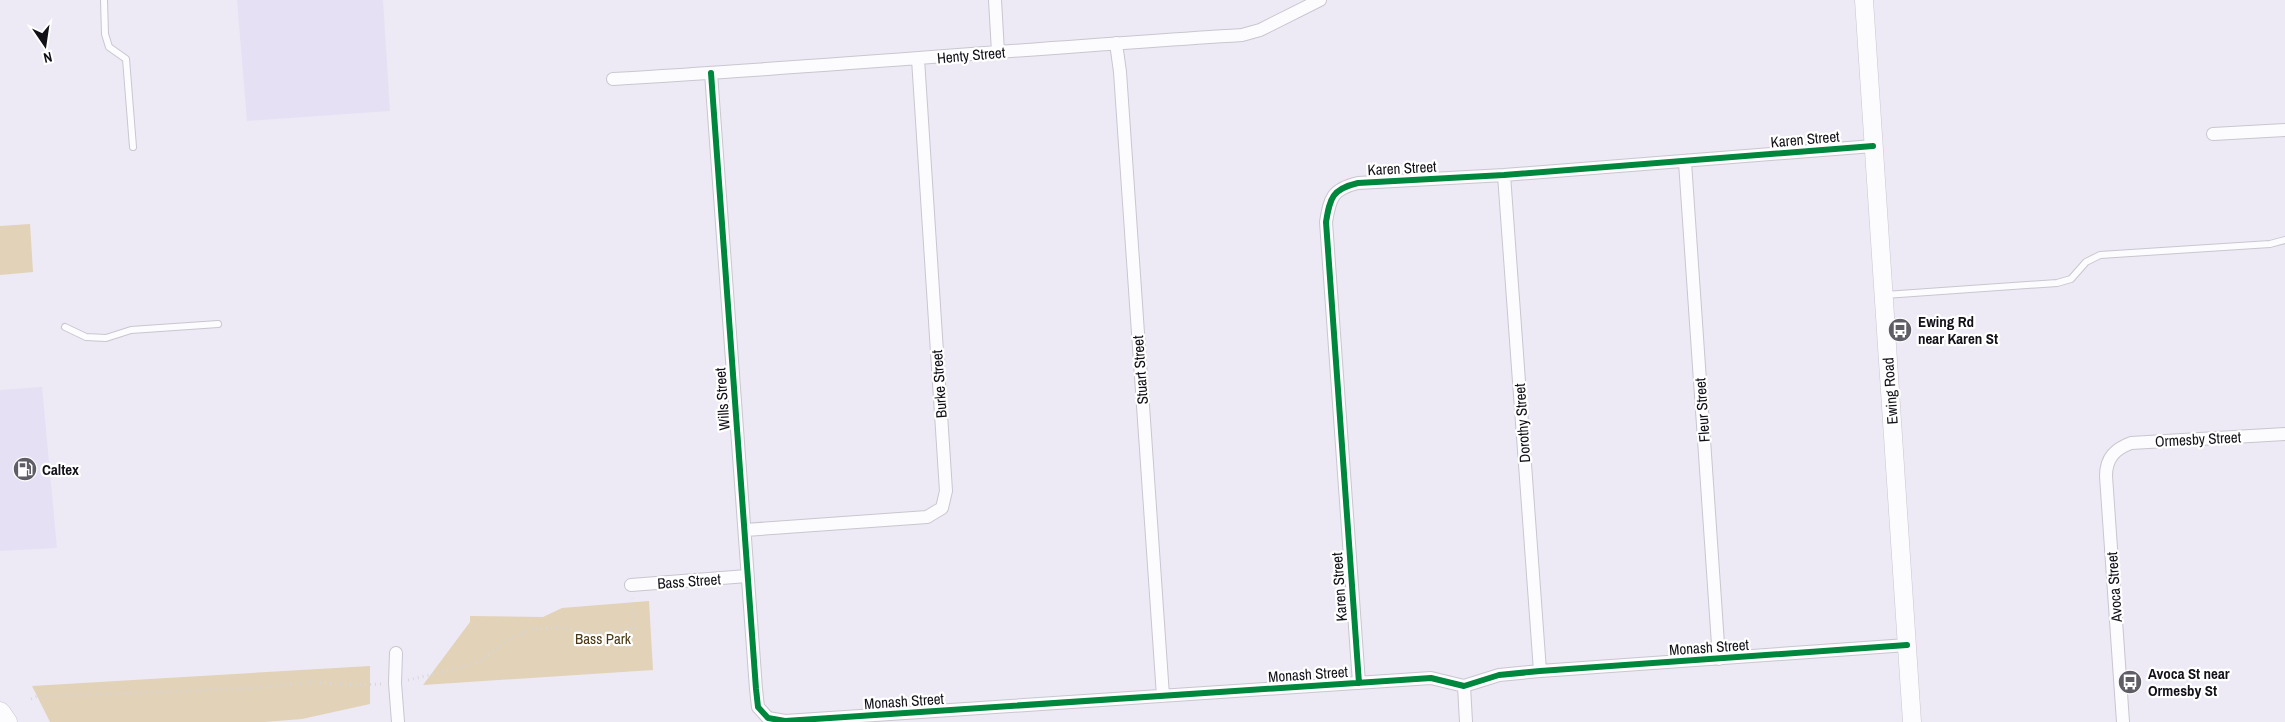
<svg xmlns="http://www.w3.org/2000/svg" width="2285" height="722" viewBox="0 0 2285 722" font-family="'Archivo Narrow',sans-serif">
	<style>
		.built { fill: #e5e0f4 }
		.green { fill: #e1d2b8 }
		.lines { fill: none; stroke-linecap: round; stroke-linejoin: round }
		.lane-casing { stroke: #c9c6cf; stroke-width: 8 }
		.street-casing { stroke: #c9c6cf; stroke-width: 14 }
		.secondary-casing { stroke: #c9c6cf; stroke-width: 19 }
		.primary-casing { stroke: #c9c6cf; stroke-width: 21 }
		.path { stroke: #d7d6da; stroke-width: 3; stroke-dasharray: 1 4; stroke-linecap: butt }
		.lane { stroke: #fcfcfe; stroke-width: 6 }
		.street { stroke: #fcfcfe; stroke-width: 12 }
		.secondary { stroke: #fcfcfe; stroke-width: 18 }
		.primary { stroke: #fcfcfe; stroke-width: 20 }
		.cycleway-casing { stroke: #fff; stroke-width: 9 }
		.cycleway { stroke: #00873e; stroke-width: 6 }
		.labels { text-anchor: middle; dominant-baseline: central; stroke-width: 4.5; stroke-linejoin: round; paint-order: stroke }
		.street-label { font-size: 15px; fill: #131118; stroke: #fff }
		.poi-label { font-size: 15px; font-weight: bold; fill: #131118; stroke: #fff; text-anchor: start }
		.park-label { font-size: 15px; fill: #493811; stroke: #fff }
	</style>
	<rect width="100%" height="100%" fill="#edeaf5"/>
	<path class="built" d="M237,0h146l7,111 -143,10z
		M42,387l15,161 -57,3v-161z"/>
	<path class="green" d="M30,224l3,48 -33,3v-49z
		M649,601l4,69 -230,15 47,-63v-6l73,1 19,-9z
		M370,666v38l-68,15 -38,3h-214l-18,-36z"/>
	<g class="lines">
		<g class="lane-casing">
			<path id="lane" d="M104,0l1,34 4,13 17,12 7,88
				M1885,295l172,-12 14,-4 15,-17 14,-7 170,-11 15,-4
				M65,327l21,10 20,1 25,-8 87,-6"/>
		</g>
		<g class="street-casing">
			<path id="street" d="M995,0l3,52
				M1116,43l4,29 43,624
				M711,73l45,616 2,18 10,11 17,3 646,-43 33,8 35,-11 41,-4 367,-26
				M613,79c210,-12 419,-31 629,-44l18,-5 60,-30
				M2213,134l72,-4
				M1685,162l34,497
				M1504,175l36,496
				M745,530l182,-13 15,-9 4,-17 -28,-432
				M631,585l116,-9
				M396,653l-1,30 3,39
				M1359,683l-33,-461c4,-24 6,-33 32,-39l146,-8 369,-29
				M1464,686l2,36
				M2123,722l-17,-246c0,-18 9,-27 25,-33l154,-9"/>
		</g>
		<g class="secondary-casing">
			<path id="secondary" d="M1864,0l48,722"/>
		</g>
		<g class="primary-casing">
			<path id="primary" d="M0,712l7,10"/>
		</g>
		<path class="path" d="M408,680l55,-13 18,-6 28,-22 24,-10 25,-2 37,7 40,-6 -3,-30
			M31,699l5,-2 220,-9 55,-6 47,3 24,-1"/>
		<use href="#lane" class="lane"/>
		<use href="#street" class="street"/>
		<use href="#secondary" class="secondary"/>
		<use href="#primary" class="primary"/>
		<g class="cycleway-casing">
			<path id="cycleway" d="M711,73l45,616 2,18 10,11 17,3 646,-43 33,8 35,-11 41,-4 367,-26
				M1359,683l-33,-461c4,-24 6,-33 32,-39l146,-8 369,-29"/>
		</g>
		<use href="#cycleway" class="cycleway"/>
	</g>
	<defs>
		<g id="bus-disc" transform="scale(1.25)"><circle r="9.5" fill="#5f5d65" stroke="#fff"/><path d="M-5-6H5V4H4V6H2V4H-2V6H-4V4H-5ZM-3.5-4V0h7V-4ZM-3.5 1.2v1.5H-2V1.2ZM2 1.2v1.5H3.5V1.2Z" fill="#fff"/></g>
		<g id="fuel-disc" transform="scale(1.25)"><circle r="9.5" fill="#5f5d65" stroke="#fff"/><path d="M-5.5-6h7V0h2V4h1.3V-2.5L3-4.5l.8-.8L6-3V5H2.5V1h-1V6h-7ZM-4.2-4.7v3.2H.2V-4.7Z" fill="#fff"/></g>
	</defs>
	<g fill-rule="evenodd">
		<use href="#bus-disc" x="1900" y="330"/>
		<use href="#fuel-disc" x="25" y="469"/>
		<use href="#bus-disc" x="2130" y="682"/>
	</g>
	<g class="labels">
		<g class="street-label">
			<text transform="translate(971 55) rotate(-5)">Henty Street</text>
			<text transform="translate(1805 139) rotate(-5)">Karen Street</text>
			<text transform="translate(1402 168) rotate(-3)">Karen Street</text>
			<text transform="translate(1140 370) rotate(-94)">Stuart Street</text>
			<text transform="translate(939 384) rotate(-94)">Burke Street</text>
			<text transform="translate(1890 391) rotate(-94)">Ewing Road</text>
			<text transform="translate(722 399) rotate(-94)">Wills Street</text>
			<text transform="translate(1702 410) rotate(-94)">Fleur Street</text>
			<text transform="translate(1522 423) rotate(-94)">Dorothy Street</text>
			<text transform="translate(2198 439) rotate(-3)">Ormesby Street</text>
			<text transform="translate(689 581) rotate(-4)">Bass Street</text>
			<text transform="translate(1339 587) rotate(-94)">Karen Street</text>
			<text transform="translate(2114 587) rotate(-94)">Avoca Street</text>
			<text transform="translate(1709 647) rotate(-4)">Monash Street</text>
			<text transform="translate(1308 674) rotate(-4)">Monash Street</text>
			<text transform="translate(904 701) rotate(-4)">Monash Street</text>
		</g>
		<g class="poi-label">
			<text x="1918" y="321">Ewing Rd<tspan x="1918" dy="17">near Karen St</tspan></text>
			<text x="42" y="469">Caltex</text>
			<text x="2148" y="673">Avoca St near<tspan x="2148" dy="17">Ormesby St</tspan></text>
		</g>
		<g class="park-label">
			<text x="603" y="638">Bass Park</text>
		</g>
	</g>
	<g transform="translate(45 45) rotate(167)" stroke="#ffffff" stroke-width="4" paint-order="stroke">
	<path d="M0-4L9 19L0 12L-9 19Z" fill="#131118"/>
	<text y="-8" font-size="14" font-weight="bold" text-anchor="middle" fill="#131118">N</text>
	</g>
</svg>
